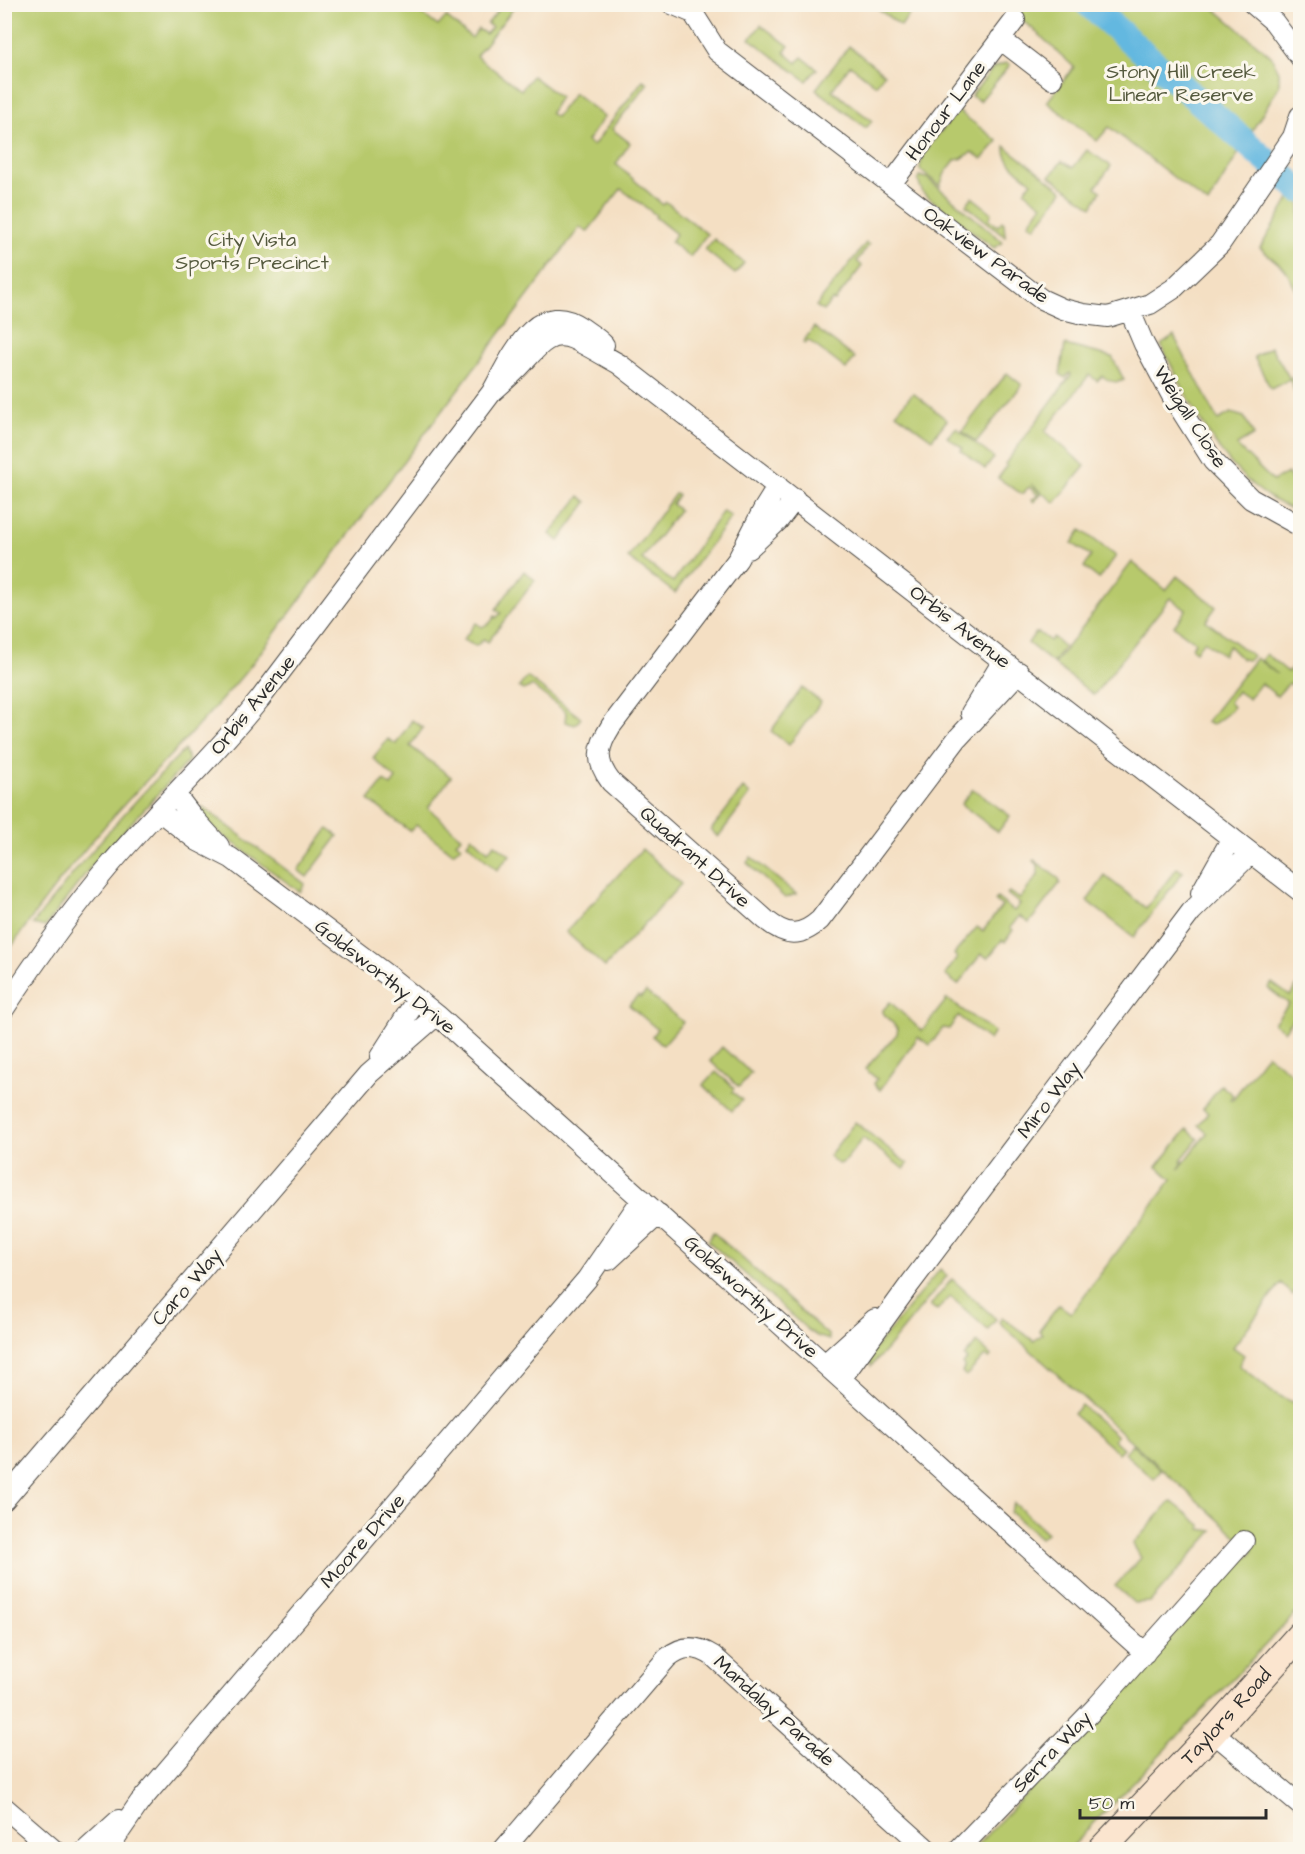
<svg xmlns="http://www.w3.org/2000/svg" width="1305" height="1854" viewBox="0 0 1305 1854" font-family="'Architects Daughter',sans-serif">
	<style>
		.green { fill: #b7c96c; stroke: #717a4c; stroke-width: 1.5 }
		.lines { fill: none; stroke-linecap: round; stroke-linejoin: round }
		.canal { stroke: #64b8e0; stroke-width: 26 }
		.street-casing { stroke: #494642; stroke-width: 22 }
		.secondary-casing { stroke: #494642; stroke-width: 29 }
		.street { stroke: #fff; stroke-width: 20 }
		.secondary { stroke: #fbe5cf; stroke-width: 27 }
		.labels { text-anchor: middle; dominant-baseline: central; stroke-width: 6; stroke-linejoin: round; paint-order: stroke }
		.park-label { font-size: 20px; fill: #555a3e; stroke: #fbf7ec }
		.street-label { font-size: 20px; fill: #2b2b2b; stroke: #fbf7ec }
	</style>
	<rect width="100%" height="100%" fill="#fbf7ec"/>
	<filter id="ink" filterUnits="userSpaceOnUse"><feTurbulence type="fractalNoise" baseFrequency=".0167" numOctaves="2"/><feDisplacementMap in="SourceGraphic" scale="12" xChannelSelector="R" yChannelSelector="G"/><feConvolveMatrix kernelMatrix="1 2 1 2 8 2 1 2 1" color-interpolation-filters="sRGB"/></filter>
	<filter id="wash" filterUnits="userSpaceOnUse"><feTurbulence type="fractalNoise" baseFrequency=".008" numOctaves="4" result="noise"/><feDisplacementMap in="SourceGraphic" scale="24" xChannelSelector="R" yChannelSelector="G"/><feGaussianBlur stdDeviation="1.35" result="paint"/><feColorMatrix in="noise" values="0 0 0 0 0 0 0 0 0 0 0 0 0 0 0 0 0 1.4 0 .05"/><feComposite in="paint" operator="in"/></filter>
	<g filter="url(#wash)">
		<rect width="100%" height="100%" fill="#f4dfc3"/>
		<path class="green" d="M5,4l405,1 28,21 8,-9 26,21 6,-9 8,5 6,-7 -5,-3 16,-19h13l-40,51 45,34 11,-14 28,21 -10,16 6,4 18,-24 30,24 -17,24 6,5 50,-66 5,3 -36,46 18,14 -14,21 47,41 3,-3 41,32 -17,23 -19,-15 5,-8 -21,-17 1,-2 -35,-26 -34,43 -7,-5 -332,442c-32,39 -67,75 -102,112 -52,54 -99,113 -141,175z
			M881,5h27l5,4 -12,17 -23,-17z
			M1002,5h208l61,51 8,16v14l-71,118 -99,-77 -12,14 -50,-39 27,-35 -40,-37z
			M761,25l28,21 -5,6 13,11 5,-6 15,12 -10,12 -57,-42z
			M849,46l35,28 -8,11 -26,-20 -18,25 40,31 -6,7 -50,-39z
			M1006,63l4,2 -30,36 -9,-5 22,-28z
			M958,111l40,30 -16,18 -10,-7 -11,7 -6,1 -10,13 -5,13 -20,-16c-2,-15 28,-46 38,-59z
			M1005,146l58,45 -28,36 -6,-4 13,-18 -18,-14 8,-9c-11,-9 -29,-20 -27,-36z
			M1087,150l24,16 -15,21 5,4 -9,16 -42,-31 12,-15 11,7z
			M919,176l8,2 76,64 -9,6 -71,-55 -5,-12z
			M1300,181v116l-15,-28 -25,-21z
			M972,197l20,16 -3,6 9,7 4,-5 2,2 1,13 -39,-31z
			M714,239l30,24 -9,11 -30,-24z
			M866,243l3,2 -12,16 5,5 -27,35 -3,-1 -9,11 -7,-5z
			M814,327l41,31 -9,11 -38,-29 -3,4 -2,-2z
			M1174,336l44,84 13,-7 13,4 10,18 -17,10v1l36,35 15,-8 7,13 5,-4 -1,30c-73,-26 -105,-103 -138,-167z
			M1065,345l47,12 12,23c-9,4 -15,1 -22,-4l-5,5 -8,-6 -44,56 40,35 -30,37 -24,-19 10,10 -7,8 -2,-2 6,-5 -9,-8 -7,7 -24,-16 9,-12 -2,-2 66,-89 -1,-2 -5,5 -5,-4z
			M1271,347l19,32 10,-6v17l-5,3 -5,-14 -19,10 -17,-32z
			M1007,373l15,12 -46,57 -14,-11z
			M913,393l34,27 -15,19 -36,-26z
			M956,428l38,30 -9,11 -24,-19 2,-2 -16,-11z
			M675,494l3,1 -6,9 7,6 -37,49 31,23 50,-71 8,6 -56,76 -47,-35z
			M580,496l7,6 -28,39 -9,-7z
			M1081,530l35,26 -17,23 -15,-12 7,-11 -19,-13z
			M1132,562l34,28 11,-14 39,31 -10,14 47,35 -5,4 -6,-1 -13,-13 -6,9 -19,-14 -8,10 -4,-3 3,-6 -21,-16 12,-16 -16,-12 -76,97 -40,-31z
			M524,571l11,9 -47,62 -4,-3 -8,7 -13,-6 13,-17 6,4 8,-4 5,-7 1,2 5,-5 -5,-4z
			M1035,633h4l11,8 3,-4 11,10 -11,16 -25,-20z
			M1266,654l22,18 5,-6 2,2 5,-7v31l-11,-9 -12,13 -16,-13 -12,16 -12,-8 -8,11 4,5 -6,7 -15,11 -6,-3 50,-64 21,16 -16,-14z
			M527,677l54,41 -6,7 -10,-3 1,-10 -34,-26 -9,4 -4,-3z
			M802,688l19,14 -32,43 -18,-14z
			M412,720l11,8 -13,18 41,31 -23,31 33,29 -5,5 5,4 -8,7 -37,-28 -6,6 -41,-31 15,-19 7,5 5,-7 -23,-21 15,-19 8,5z
			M184,750l5,10 -99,108 -45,59 -12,-3c47,-61 97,-119 151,-174z
			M743,788l7,6 -32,43 -7,-7z
			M973,789l37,27 -12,16 -37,-28z
			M203,807l102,77 -5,8 -87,-64 -13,-16z
			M328,829l10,7 -31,41 -9,-7z
			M472,836l16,15 7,-7 15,11 -13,15 -30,-27z
			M642,849l39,35 -76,83 -39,-35z
			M751,857l45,37 -11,4 -38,-35z
			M1034,860l25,19 1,4 -31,40 -10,-7 -9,12 3,2 -8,12 -3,-2 -14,18 -7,-4 -23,31 -13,-10 12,-17 -3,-4 23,-27 6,4 19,-25 -7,-5 2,-3 17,13 6,-7 -13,-10 2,-2 11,7 18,-24v-10l-5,-4z
			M1177,868l6,4 -49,65 -47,-36 18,-25 41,32z
			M1300,981v28l-16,22 -10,-8 15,-19 -21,-16 4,-5 18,13z
			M646,992l37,30 -20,23 -11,-9 5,-7 -28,-24 9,-9 2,2z
			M947,999l47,33 -5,8 -31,-24 -9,13 -6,-1 -13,17 -12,-8 -38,53 -6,-6 3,-5 -12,-10 32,-35 1,-5 -15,-16v-3l7,-8 32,29z
			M722,1047l29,26 -12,14 -29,-26z
			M1267,1054l33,26v202l-7,13 -12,-12 -48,64 11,8 -5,10 33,27 28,14v203l-231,240 -97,1 126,-131 143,-160 8,-3 4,-5 -254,-229 3,-5 32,24 8,-7 -3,-3 20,-26 12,8 101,-134 -15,-12 30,-38 11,10 -17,21 2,1 -4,8 28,-36 -9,-8 10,-12 -5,-4 18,-24 12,10 -3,4 2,1z
			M716,1072l18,16 -2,4 10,8 -10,11 -29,-26z
			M855,1122l53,42 -4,5 -41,-31 -20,25 -5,1 -9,-8z
			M713,1232l115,103 1,5 -12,-4 -9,-6 -100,-89z
			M940,1269l7,7 -60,73 -16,17 -2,-6 2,-7z
			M952,1279l44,40 -8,11 -38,-34 -13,14 -7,-4z
			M977,1342l14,14 -2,2 -4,-2 -19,20 -4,-4 3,-5 -2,-3 4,-4 -3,-3z
			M1081,1405l36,31 -3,4 9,8 -5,5 -45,-39z
			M1132,1444l29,26 -7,9 -30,-26z
			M1171,1501l30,24v4l12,2 -63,71 -16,1 -19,-17 26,-28 -8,-14z
			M1014,1503l33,30 -7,5 -30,-26z"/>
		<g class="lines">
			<path class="canal" d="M1088,4l212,186"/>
		</g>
	</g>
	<g filter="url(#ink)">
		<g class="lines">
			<g class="street-casing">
				<path id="street" d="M672,4l21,9 24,38 324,248 22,10 20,5 25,3 42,-13 23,-15 47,-45 73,-107 7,-21
					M1253,4l21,18 26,35
					M1000,39l52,40
					M891,184l124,-164
					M1130,311l14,33 28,52 41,65 38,38 49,27
					M492,392c10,-9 21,-18 31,-29 14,-15 27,-34 50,-24 16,7 31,17 46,25l681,527
					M778,486l-15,24 -25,49 -127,167c-14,22 -16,35 0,56l155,138c20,16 34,18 54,0l137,-181 62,-67
					M748,549l30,-28 17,-22
					M971,713l32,-52
					M175,794l17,22 27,30
					M159,811l39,30 33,17 160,120 46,37 708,638
					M1201,893l31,-55
					M4,1009c33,-50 67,-98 106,-144 48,-57 103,-107 150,-166l232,-307c18,-32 44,-97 90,-64 7,5 16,10 22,17
					M380,1057l37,-58
					M609,1260l50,-46
					M825,1364l50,-45
					M841,1379l66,-91 284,-376 60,-59
					M4,1500l365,-426 68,-59
					M1213,1732l87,73
					M4,1807l50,43
					M86,1850l33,-30
					M107,1850l33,-48 447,-523 55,-80
					M503,1850l164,-192c15,-13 29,-13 46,-2l215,194
					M958,1850l139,-144 147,-165"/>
			</g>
			<g class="secondary-casing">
				<g id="secondary">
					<path id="s1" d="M1101,1850l112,-118 87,-97"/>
				</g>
			</g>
			<use href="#street" class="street"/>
			<use href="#secondary" class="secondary"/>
		</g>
	</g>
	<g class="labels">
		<g class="park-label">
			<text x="1181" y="72">Stony Hill Creek<tspan x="1181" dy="23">Linear Reserve</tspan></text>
			<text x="252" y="240">City Vista<tspan x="252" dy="23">Sports Precinct</tspan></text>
		</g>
		<g class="street-label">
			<text transform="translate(946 111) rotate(-53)">Honour Lane</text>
			<text transform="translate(986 255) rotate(36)">Oakview Parade</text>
			<text transform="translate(1190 417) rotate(57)">Weigall Close</text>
			<text transform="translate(960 627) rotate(38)">Orbis Avenue</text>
			<text transform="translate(253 705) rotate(-51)">Orbis Avenue</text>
			<text transform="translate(695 857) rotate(42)">Quadrant Drive</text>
			<text transform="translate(385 977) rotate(38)">Goldsworthy Drive</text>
			<text transform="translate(1049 1100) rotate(-53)">Miro Way</text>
			<text transform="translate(187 1287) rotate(-49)">Caro Way</text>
			<text transform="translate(751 1297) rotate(42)">Goldsworthy Drive</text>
			<text transform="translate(363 1541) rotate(-49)">Moore Drive</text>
			<text transform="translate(774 1711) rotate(42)">Mandalay Parade</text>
			<text stroke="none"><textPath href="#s1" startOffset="183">Taylors Road</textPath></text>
			<text transform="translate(1052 1752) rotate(-46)">Serra Way</text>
		</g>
	</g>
	<rect width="1305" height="1854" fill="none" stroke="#fbf7ec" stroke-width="24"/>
	<path d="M1080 1809v9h186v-9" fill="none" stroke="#2b2b2b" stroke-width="3"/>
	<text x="1089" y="1809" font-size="18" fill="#2b2b2b" stroke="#fbf7ec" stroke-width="4.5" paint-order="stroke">50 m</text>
</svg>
